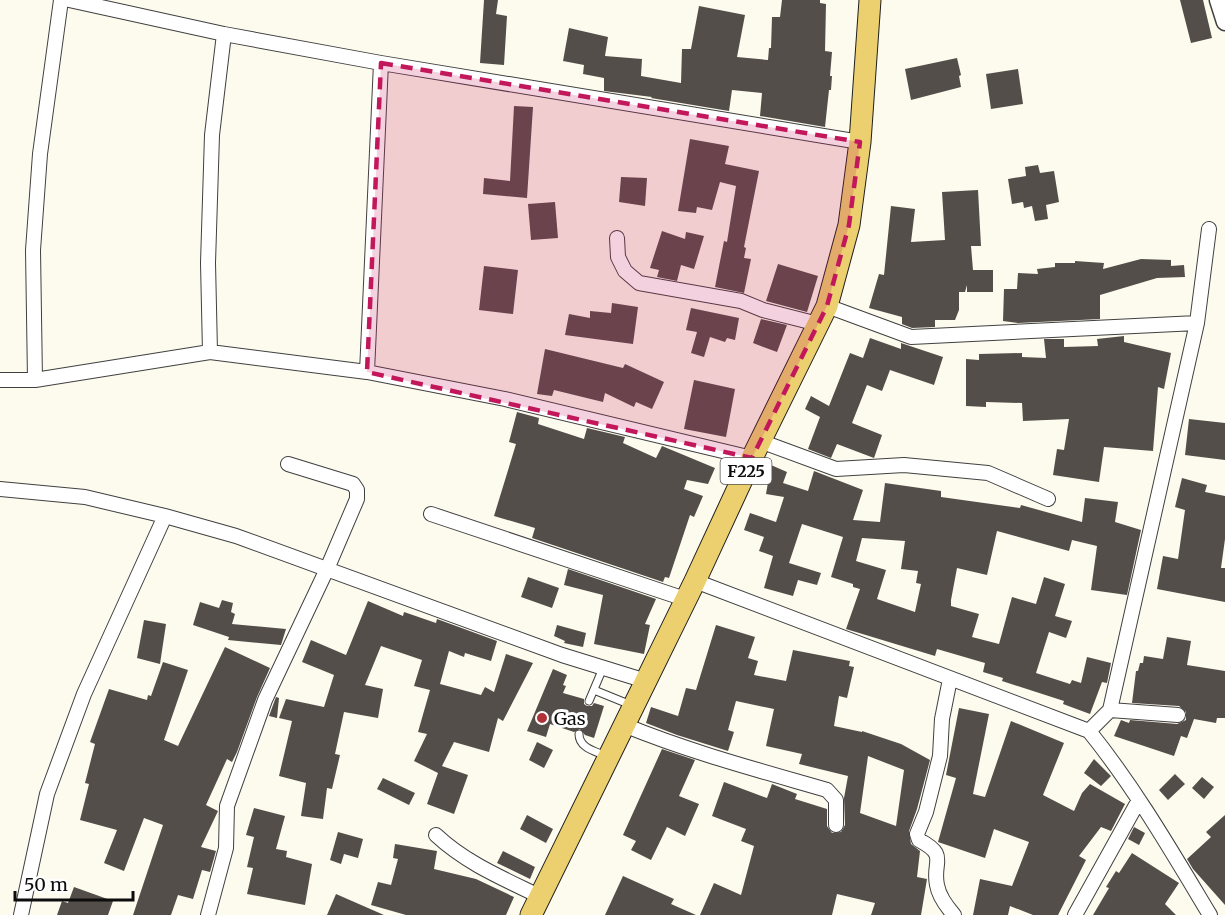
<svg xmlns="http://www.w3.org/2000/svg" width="1225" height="915" viewBox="0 0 1225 915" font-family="Merriweather,serif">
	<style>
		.building { fill: #544e4a; fill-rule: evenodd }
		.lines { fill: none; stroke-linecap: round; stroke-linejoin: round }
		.service-casing { stroke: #404040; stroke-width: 9 }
		.minor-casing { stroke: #404040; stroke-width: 16 }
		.tertiary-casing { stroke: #404040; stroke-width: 19 }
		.primary-casing { stroke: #1e1e1e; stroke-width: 23 }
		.service { stroke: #fff; stroke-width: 7 }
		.minor { stroke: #fff; stroke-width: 14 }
		.tertiary { stroke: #fff; stroke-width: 16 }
		.primary { stroke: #ecd06f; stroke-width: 21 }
		.marked { fill: #c2185b; fill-opacity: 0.2; stroke: #c2185b; stroke-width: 4.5; stroke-dasharray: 12 8; stroke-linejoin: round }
		.poi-dot { fill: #b03136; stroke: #fff; stroke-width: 2 }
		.labels { text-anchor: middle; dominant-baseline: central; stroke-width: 6; stroke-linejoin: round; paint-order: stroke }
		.shield { fill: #fff; stroke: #565656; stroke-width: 1.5 }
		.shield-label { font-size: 16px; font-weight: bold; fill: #0d0d0d }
		.poi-label { font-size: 18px; fill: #0d0d0d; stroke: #fff; text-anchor: start }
	</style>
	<rect width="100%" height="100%" fill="#fdfbee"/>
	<path class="building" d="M484,0h14l-2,14 11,2 -3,49 -24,-2z
		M782,0h38v3l6,1 -1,47 7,1 -2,24h2l-1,14h-2l-4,37 -65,-11 2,-23 -30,-3 -3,21 -78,-13 1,-1 -48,-6v-13l-21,-4 1,-9 -21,-4 6,-33 39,9 -3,19 37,3 -1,17 40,7 1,-34h9l8,-43 46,9 -8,42 31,3 1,-12h2l1,-31h8z
		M1180,0h23l9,38 -21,5z
		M957,58l4,17 -2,1 2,11 -50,13 -6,-31z
		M1018,69l5,35 -32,5 -5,-35z
		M514,106l19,1 -6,91 -44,-4 1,-16 26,3z
		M690,139l39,7 -4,18 34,7 -15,76 2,1 -2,10 7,1 -7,34 -29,-6 9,-46 3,1 9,-56 -16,-4 -8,28 -15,-3 -1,6 -18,-2z
		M1038,165l2,8 14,-2 5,31 -13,3 2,14 -13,2 -3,-15 -8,2 -1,-6 -11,2 -4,-25 18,-3 -1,-9z
		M621,177l26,1 -2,28 -26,-4z
		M978,190l3,56h-10l2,24h20v22h-26v-7l-2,7h-6v18l-4,10h-20v7l-23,1 -10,-4v-7l-33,-9 10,-34 5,1 7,-69 24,3 -4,33 34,-2 -3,-48z
		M555,202l3,36 -27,2 -3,-36z
		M662,231l23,8 1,-7 18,4 -10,33 -13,-4 -4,16 -20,-4 2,-7 -9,-2z
		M1141,259l30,1v6l13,-1 1,12 -28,1 -57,17v24l-82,4 -15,-2 1,-32h13l1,-16 20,1 -1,-5 18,-2v-4h20v-2l29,2 -1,6z
		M778,264l40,12 -11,36 -41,-11z
		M484,266l34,4 -5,44 -34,-4z
		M612,303l26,4 -5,37 -68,-9 4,-21 21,4v-7l21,2z
		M691,308l48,10 -4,22 -8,-2 -2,4 -15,-5 -6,20 -13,-4 6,-21 -11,-2z
		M761,319l26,6 -10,27 -24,-9z
		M1124,336v6l47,11 -7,36 -6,-2 -5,64 -49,-4 -5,35 -46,-7 4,-26 7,1 5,-31 -46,2 -1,-18 -36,-1v5l-20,-1v-47l13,1v-6l43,-1v4l24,1 -2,-19h20v8l34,-1 -1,-7z
		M870,338l31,11v-6l42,14 -9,28 -44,-15 -8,21 -15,-6 -15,38 30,12 -8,23 -37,-14 -6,14 -23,-9 12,-32 -15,-8 6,-13 18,10 21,-53 13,5z
		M545,349l78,19 2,-4 39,18 -12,27 -16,-7 -2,5 -29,-14 -2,9 -49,-12 -2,6 -15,-2z
		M694,380l41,9 -9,48 -42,-8z
		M517,412l22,6 -1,6 46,15 3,-11 38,9 -2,6 33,15 6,-12 53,22 -7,16 -21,-4 -3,9 19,7 -9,21 -4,-2 -21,63 -4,-1 -2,5 -131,-44 3,-10 -41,-12 22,-72 -7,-2z
		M1189,419l36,4v37l-40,-5z
		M771,465l16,7 -4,11 25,8 6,-20 49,19 -10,30 27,2 5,-39 56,8v6l79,11 1,-3 61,17 3,-24 33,4 -3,20 26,8 -14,65 -36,-5 6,-44 -25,-6 -3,11 -72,-20 -10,44 -30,-7 -6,32v6l28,8 -7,23 27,7 13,-47 24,7 8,-27 21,7 -10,32 17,5 -6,17 -17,-6 -13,41 34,11 2,-4 9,3 6,-26 24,6 -4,20 -5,-1 -12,32 -27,-10 1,-3 -62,-20 1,-3 -20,-6 2,-9 -48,-14 -2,7 -89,-27 14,-40 -7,-2v-3l-22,-7 12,-40 -41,-13 -13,39 32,10 -4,12 -19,-5 -5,16 -29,-8 9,-32 -14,-5 5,-14 -20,-7 6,-17 26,9 8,-25 -18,-3zM862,538l43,3 -4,28 17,2 -2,12 5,1 -6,28 -38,-13 9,-29 -30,-9z
		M1182,478l25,7 -2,7 20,4v43l-4,29h4v34l-68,-13 6,-33 15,3 7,-49 -10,-3z
		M568,569l88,30 -11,25 5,1 -6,29 -50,-10 9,-49 -39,-10z
		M528,577l31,11 -7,20 -31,-11z
		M222,600l11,3 -2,9 4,2 -3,10 54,5 -5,16 -53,-5 1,-3 -36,-12 7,-23 19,6z
		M368,601l35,15 1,-4 32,11 1,-4 60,22 -6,20 -26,-8 -1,4 -15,-6 -9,33 41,11 4,-8 9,5 12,-38 27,9 -30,58 -5,-3 -9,34 -35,-10 -12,24 26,9 -14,39 -27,-10 11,-31 -24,-12 13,-27 -9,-2 12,-42 -16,-4 8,-26 -41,-14 -16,39 18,4 -5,29 -34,-6 -9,42 5,1 -8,34 -5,-1 -4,31 -22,-3 5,-33 -27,-7 13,-55 -13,-3 7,-19 38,8 10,-32 -32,-13 9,-22 35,15z
		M144,620l22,4 -6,40 -23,-6z
		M557,625l29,8 -3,14 -19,-4 1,-2 -11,-5z
		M716,625l39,12 -7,21 10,3 -4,14 32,6 7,-31 57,11 -1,5 5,1 -7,31 -8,-2 -5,30 28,6v-1l39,13 29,16 -13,49 -8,22 2,13 9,7 -3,26 10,2 -6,36h-50l4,-12 -38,-9 -5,21h-132l14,-32 27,12 13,-49 -13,-5 5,-12 -34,-13 12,-34 43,16 5,-14 25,10 -2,5 32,10v17l5,7 9,-1 4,-7 -1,-27 4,-22 -49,-12 3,-10 -36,-8 8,-37 -38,-8 -8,29 6,2 -6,19 -51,-16 -31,-12 5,-16 27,9 8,-28 10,2zM868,756l36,14 -8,56 -36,-13z
		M1167,637l24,4 -4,24 38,6v47h-8l-1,5 -22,-4 -7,19 -6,-2 -7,20 -60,-20 7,-16 8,3 1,-3 47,4 9,-4v-8l-7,-6 -47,-3 4,-32h2l2,-8h3l1,-7 19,3z
		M225,647l45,21 -13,29 -20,55 -5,10 -5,-3 -21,46 12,6 -17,36 15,4 -6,21 -8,-2 -9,29 -15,-4 -7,20h-38l30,-90 -19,-7 -20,53 -20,-8 13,-33 -37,-10 9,-36 -4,-1 10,-39 -5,-2 19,-53 38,11 1,-5 3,1 12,-34 25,8 -24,70 14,6z
		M553,669l14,6 -4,10 3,1 -3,7 21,6v5l3,2h5l2,-3 10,3 -10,32 -9,-3 -5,-6 -6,3 -24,-8 -4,13 -19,-6z
		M276,697l3,1 -2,20 -8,-2z
		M959,708l30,6 -16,80 12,3 26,-76 53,22 -21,52 31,16 8,-18 8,-9 35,20 -14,27 -10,-4 -22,29 7,4 -28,55h-25l-23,-9 -2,9h-35l7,-36 32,7 17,-44 -35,-13 -9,29 -47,-16 18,-64 -10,-3z
		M537,742l16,8 -9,18 -15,-8z
		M662,749l33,11 -16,36 20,8 -14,32 -18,-9 -16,33 -20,-10 5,-9 -13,-6z
		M1094,759l17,17 -10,10 -17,-13z
		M1175,774l10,10 -17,16 -9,-10z
		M1202,777l12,10 -10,12 -12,-11z
		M383,778l32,15 -6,12 -32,-16z
		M254,808l31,8 -9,33 11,2 -1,6 26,7 -7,41 -58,-11 6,-26 -6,-1 7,-30 -8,-2z
		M527,815l26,14 -7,14 -26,-14z
		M1225,815v90l-32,-36 -6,-10 24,-22 -5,-5z
		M1134,827l11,6 -6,12 -11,-6z
		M338,832l25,7 -5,19 -14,-4 -3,10 -11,-4z
		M395,844l42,7 -3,18 42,10 38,18 -8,18h-100l-35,-10 7,-23 13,3 7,-26 -5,-1z
		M503,851l32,16 -5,12 -33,-16z
		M1132,853l47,30 -14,21 11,11h-83l16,-27 -3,-1 10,-16 3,2z
		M623,876l51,23 -3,5 25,11h-91z
		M74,887l39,14 -5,14h-51l5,-14 6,2z
		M336,894l48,21h-57z"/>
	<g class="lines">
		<g class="service-casing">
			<path id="service" d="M594,690l37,15
				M589,701l14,-33
				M579,734c0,14 16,17 27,22"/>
		</g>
		<g class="minor-casing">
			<path id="minor" d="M69,0l155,34 157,29 479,79
				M617,238l1,19 7,14 14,12 102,18 22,9 55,14
				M827,306l84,31 286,-14
				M210,352l-2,-89 4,-128 12,-101
				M367,372l14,-309
				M0,380h35l175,-28 157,20 138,27 247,59
				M35,380l-2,-130 7,-96 21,-154
				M760,441l76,28 68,-4 84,8 60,26
				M0,489l85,8 80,19 71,20 326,119 84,26
				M431,514l254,85
				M695,581l394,150c46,57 83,121 121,184
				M950,679l-8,40 -2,37 -14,56 -9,22 2,6c30,16 13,21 18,45 2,12 10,22 17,30
				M1110,710l68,5
				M624,725c66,27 134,45 203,65l9,10v25
				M1089,731l21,-21 87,-387 12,-94
				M436,835c30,28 66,43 103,61
				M21,915l26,-121 37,-100 81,-178
				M208,915l18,-67 1,-42 38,-106 62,-131 30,-70v-9l-4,-6 -65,-20
				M1075,915l64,-115"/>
		</g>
		<g class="tertiary-casing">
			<path id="tertiary" d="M1218,0l7,22"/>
		</g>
		<g class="primary-casing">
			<path id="primary" d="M531,915l164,-334 57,-123 75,-152 22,-81 11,-83 10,-142"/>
		</g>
		<use href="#service" class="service"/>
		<use href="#minor" class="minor"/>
		<use href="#tertiary" class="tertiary"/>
		<use href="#primary" class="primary"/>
	</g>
	<path class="marked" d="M381,63l479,79 -11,83 -22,81 -75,152 -385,-86z"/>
	<circle class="poi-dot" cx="542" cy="718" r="6"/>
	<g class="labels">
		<rect class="shield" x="720.5" y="458" width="51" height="26" rx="4.5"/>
		<g class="shield-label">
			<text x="746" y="471">F225</text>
		</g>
		<g class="poi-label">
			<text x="554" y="718">Gas</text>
		</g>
	</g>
	<path d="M15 891v9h118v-9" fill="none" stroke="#0d0d0d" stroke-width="3"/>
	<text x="24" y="891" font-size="18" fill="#0d0d0d" stroke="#ffffff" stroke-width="4.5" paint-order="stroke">50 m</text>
</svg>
